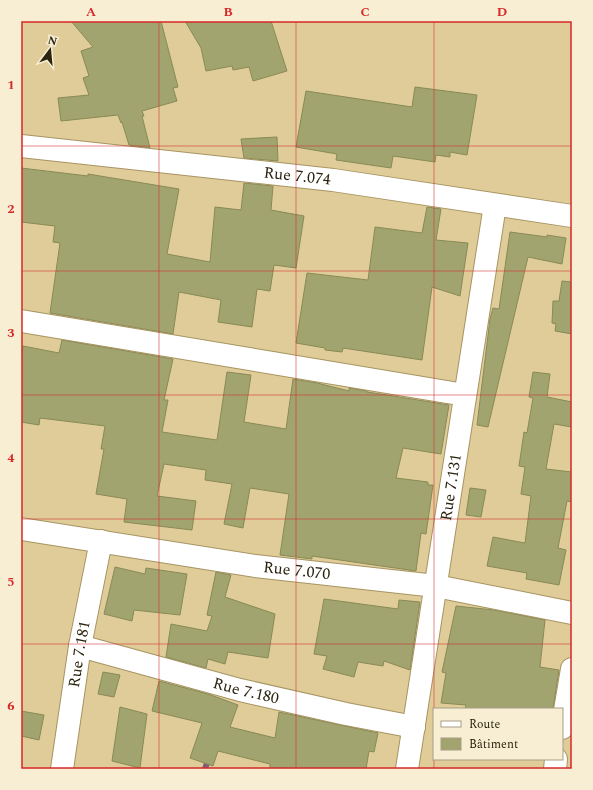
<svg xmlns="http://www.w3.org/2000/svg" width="593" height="790" viewBox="0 0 593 790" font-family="Spectral,serif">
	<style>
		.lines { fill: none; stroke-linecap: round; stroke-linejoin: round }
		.stream { stroke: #855b7a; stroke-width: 6 }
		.building { fill: #a2a46f; stroke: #888a56 }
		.minor-casing { stroke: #a79462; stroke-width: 24 }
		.minor { stroke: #fff; stroke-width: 22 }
		.grid { fill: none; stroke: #d62828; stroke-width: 1; stroke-opacity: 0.55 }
		.labels { text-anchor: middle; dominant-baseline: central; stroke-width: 3; stroke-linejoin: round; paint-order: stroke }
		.street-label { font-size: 16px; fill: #2a230e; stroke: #f8eed4 }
		.neatline { fill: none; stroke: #d62828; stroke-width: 1.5 }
		.grid-label { font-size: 13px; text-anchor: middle; font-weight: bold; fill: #d62828 }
	</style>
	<rect width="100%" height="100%" fill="#e0cc98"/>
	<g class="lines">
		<path class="stream" d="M205,769l4,-12"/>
	</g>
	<path class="building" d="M71,21h90l17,66 -5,1 4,13 -35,10 2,5h-2l8,32 -21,-3 -7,-23 -1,1 -3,-8 -57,6 -3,-23 31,-3 -6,-17 6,-2 -8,-25 12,-4z
		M185,21h86l16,50 -34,10 -4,-14 -16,3 -1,-4 -26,5 -5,-23z
		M415,87l62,8 -10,60 -17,-3v5l-14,-2 -1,7 -42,-6 -2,12 -55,-8 1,-6 -41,-7 10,-56 106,16z
		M277,137l1,24 -34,-3 -3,-19z
		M21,168l67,8v-2l91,15 -12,65 43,8 5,-55 26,3 3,-27 29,3 -2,24 33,6 -8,52 -22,-3 -4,26 -13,-2 -5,38 -34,-5 3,-22 -42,-8 -6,42 -123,-21 10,-70 -7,-1 2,-16 -34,-4z
		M427,207l14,2 -5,31 32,3 -8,53 -28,-9 -10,73 -79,-12 -1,4 -17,-2v-2l-29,-5 11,-70 61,7 7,-53 47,6z
		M510,232l37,5v-2l19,3 -4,26 -34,-7 -40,170 -11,-2 13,-106 3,-11 6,1z
		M562,281l10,1v52l-17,-3 1,-7 -4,-1 1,-22h6z
		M62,340l111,19 -9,41h4l-6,32 55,8 10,-68 24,3 -7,47 42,7 7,-50 24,4 32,8v-3l18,3v1l7,1 75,12 -8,49 -38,-6 -7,30 32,4v3h5l-7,49 -5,-1 -5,38 -104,-15v3l-32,-4 9,-61 -39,-6 -7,40 -19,-4 8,-40 -27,-4 1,-10 -42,-6 -7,32 39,5 -4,29 -68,-8 3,-23 -31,-5 8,-45h-3l4,-23 -65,-8 -1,7 -18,-3v-62l2,-14 36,7z
		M533,372l17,2 -3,23 25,5v25l-18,-3 -8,45 26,3v30l-5,-1 -9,47 8,2 -7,35 -33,-6 1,-6 -40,-7 6,-29 32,6 6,-47 -10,-2 4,-27 -6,-1 5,-34 3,1 6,-35 -4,-1z
		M470,488l16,2 -5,27 -15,-2z
		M115,567l30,7 1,-6 41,6 -7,41 -46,-5 -2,11 -28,-7z
		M216,572l15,3 -6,22 50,17 -7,44 -40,-6 -3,12 -17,-5 -2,9 -40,-11 5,-33 36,7 5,-15 -5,-1z
		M324,599l74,10 1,-9 21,2 -10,68 -26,-9 -1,5 -25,-4 -4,15 -31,-8 4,-13 -13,-2z
		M456,606l38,4 51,10 -5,47 19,3 -6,39h-88l1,-4 -25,-2 5,-30 -4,-1z
		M103,672l17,3 -6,22 -16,-3z
		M159,681l49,13 30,11 -8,22 45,11 4,-26 99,21 -4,19 -5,-1 -3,18h-96v-5l-52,-13 -5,15 -23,-8 12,-35 -50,-12z
		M120,707l27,7 -7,54 -28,-7z
		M21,711l23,4 -5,25 -18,-4z"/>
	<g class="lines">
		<g class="minor-casing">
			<g id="minor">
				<path id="s1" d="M21,146l312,34 239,36"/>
				<path d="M21,321l444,74"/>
				<path id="s2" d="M21,529l234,37 181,20 136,27"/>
				<path id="s3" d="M80,646l160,44 106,24 68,13"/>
				<path d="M562,728l10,-59"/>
				<path id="s4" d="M62,769l18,-123 21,-105"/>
				<path id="s5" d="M407,769l88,-564"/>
				<path d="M555,769l1,-10"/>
			</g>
		</g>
		<use href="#minor" class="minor"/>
	</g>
	<path class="grid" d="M159,21v748M296,21v748M434,21v748M21,146h551M21,271h551M21,395h551M21,519h551M21,644h551"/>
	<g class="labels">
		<g class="street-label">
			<text stroke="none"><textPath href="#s1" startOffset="278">Rue 7.074</textPath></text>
			<text stroke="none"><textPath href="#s5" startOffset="285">Rue 7.131</textPath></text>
			<text stroke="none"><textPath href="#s2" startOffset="279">Rue 7.070</textPath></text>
			<text stroke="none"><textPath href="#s4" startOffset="116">Rue 7.181</textPath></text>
			<text stroke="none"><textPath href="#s3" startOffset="172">Rue 7.180</textPath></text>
		</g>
	</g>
	<rect width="593" height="790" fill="none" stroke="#f8eed4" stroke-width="44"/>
	<rect x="433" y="708" width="130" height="52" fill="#f8eed4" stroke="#a69d85"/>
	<rect x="441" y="721" width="20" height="6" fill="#ffffff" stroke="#a69d85"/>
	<text x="469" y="728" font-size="12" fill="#2a230e">Route</text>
	<rect x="441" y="738" width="20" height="12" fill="#a2a46f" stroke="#a69d85"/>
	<text x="469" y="748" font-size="12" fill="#2a230e">Bâtiment</text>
	<g transform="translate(50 50) rotate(16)" stroke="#f8eed4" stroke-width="3" paint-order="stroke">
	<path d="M0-3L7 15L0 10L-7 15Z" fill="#2a230e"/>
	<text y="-6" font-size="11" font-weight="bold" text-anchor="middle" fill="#2a230e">N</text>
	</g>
	<rect x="22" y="22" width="549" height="746" class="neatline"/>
	<g class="grid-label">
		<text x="91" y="16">A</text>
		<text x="228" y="16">B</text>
		<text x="365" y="16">C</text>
		<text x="502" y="16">D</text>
		<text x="11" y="89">1</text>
		<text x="11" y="213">2</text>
		<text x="11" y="337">3</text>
		<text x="11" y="462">4</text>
		<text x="11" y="586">5</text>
		<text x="11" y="710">6</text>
	</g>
</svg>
